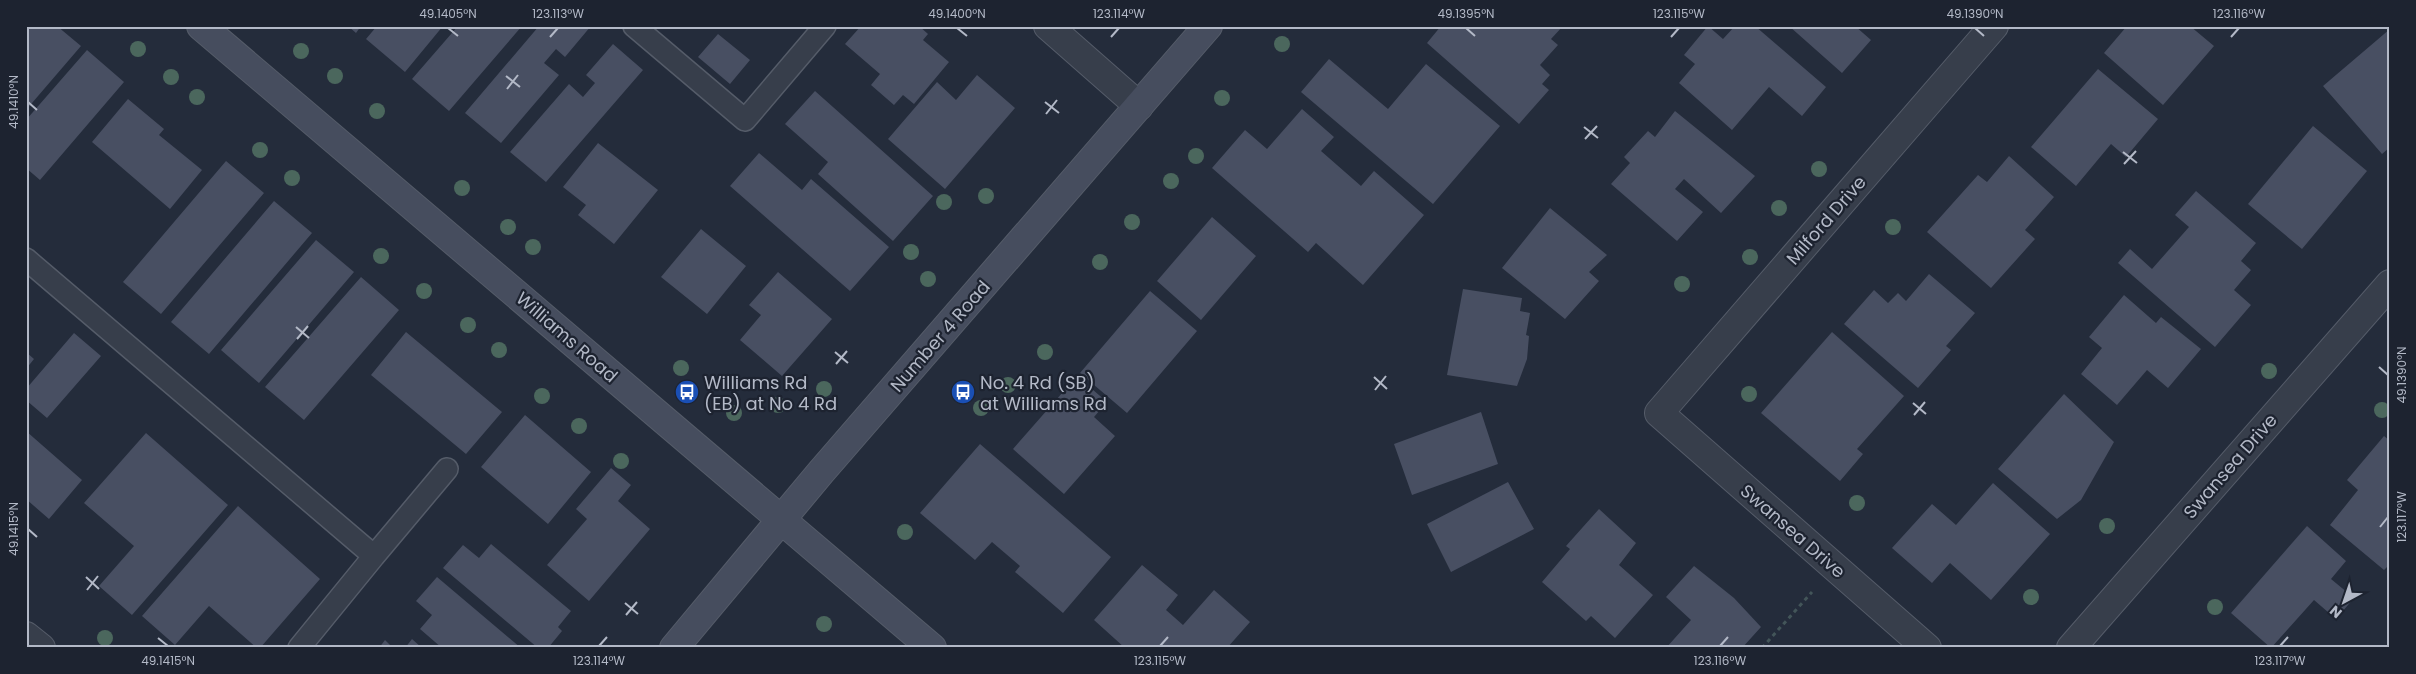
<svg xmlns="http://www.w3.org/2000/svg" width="2416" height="674" viewBox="0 0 2416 674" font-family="Poppins,sans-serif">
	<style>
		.building { fill: #484f62 }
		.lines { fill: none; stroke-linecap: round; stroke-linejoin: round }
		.lane-casing { stroke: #555c69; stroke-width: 24 }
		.street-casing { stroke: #555c69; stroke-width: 30 }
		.secondary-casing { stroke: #555c69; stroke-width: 30 }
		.path { stroke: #435559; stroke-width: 3; stroke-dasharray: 4 4; stroke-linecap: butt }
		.lane { stroke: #373e4b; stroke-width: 21 }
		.street { stroke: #373e4b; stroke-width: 28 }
		.secondary { stroke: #464d5e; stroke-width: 28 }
		.tree { fill: #4b675d }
		.ticks { fill: none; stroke: #b3b9c7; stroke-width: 2 }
		.labels { text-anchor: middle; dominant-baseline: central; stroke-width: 4.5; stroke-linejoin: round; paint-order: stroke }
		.street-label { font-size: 18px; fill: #b3b9c7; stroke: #1d2330 }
		.poi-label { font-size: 18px; fill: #b3b9c7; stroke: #1d2330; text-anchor: start }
		.neatline { fill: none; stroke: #b3b9c7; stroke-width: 2 }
		.ticks-label { font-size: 12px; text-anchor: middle; fill: #b3b9c7 }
	</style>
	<rect width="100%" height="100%" fill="#242c3b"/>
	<path class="building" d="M32,26h25l24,20 -55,64v-77z
		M348,26h13l-5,7z
		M377,26h66l-38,46 -39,-33z
		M458,26h64l-73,85 -37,-32z
		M539,26h52l-26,31 -9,-8 -12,14 15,12 -58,68 -36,-30z
		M861,26h58l9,8 -5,6 26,22 -35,42 -11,-9 -9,10 -23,-20 9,-11 -35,-30z
		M1441,26h122l-12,13 7,6 -18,20 10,10 -8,9 7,6 -30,34 -92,-81z
		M1708,26l15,13 12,-13h20l71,61 -24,29 -33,-29 -37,43 -53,-47 16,-19 -11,-9z
		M1789,26h66l16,14 -29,33z
		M2127,26h63l24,20 -51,59 -59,-52z
		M2390,29v118l-8,7 -59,-68z
		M718,34l32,26 -20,24 -32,-27z
		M613,44l30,26 -97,112 -36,-30 59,-68 14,13 12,-14 -9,-8z
		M87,50l37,32 -84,98 -14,-12v-48z
		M1329,59l59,50 38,-45 74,62 -67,78 -132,-112z
		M2098,69l60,50 -32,38 -15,-13 -35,42 -45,-39z
		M977,75l38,33 -70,81 -57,-50 49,-57 19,18z
		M815,91l118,105 -40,45 -75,-67 10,-12 -43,-38z
		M128,99l36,30 -5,6 43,35 -32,39 -78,-67z
		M1302,109l32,28 -13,14 40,35 13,-15 50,44 -61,70 -47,-42 -8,9 -96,-84 33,-38 22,19z
		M1675,111l80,65 -34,37 -37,-34 -9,10 28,23 -26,29 -66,-57 19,-21 -6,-6 24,-26 7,6z
		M2313,126l54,45 -65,78 -54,-45z
		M598,143l60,47 -44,54 -36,-29 8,-10 -23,-18z
		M759,153l43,37 9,-11 78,68 -39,44 -120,-105z
		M2009,156l45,41 -29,33 10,9 -44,49 -64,-56 51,-57 9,7z
		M226,161l38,32 -103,121 -38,-32z
		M2196,191l60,52 -15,18 10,9 -17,20 17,15 -36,42 -97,-84 12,-14 22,20 37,-42 -14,-12z
		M274,201l38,32 -103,121 -38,-32z
		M1550,208l57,47 -18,17 10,9 -34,38 -63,-51z
		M1212,217l44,39 -55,64 -44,-39z
		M701,229l45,37 -39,48 -46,-37z
		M316,240l38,32 -95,111 -38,-33z
		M778,272l54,47 -50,57 -42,-36 21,-25 -12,-10z
		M1929,274l46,39 -29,33 5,4 -33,38 -74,-64 30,-34 14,13 10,-10 8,8z
		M361,277l38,33 -95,110 -39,-33z
		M1463,289l59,9 -2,13 10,2 -4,22 3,1 -2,23 -10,27 -70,-11z
		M1150,291l47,40 -70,82 -47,-40z
		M2124,295l32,28 5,-6 40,32 -33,39 -21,-18 -30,35 -36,-31 21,-26 -13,-11z
		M406,332l96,80 -36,42 -95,-79z
		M1832,332l72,64 -47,53 6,5 -23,27 -79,-68z
		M74,333l27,23 -54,62 -21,-18v-11z
		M26,352l8,7 -8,10z
		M1077,376l30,26 -13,15 21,19 -51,58 -51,-45z
		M2064,394l50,48 -33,58 -24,19 -59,-50z
		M1481,412l17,52 -86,31 -18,-51z
		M525,415l66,57 -43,52 -67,-57z
		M26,431l56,49 -33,39 -23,-20z
		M146,433l82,72 -96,110 -33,-29 35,-40 -50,-43z
		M2384,436l6,5v123l-6,6 -54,-45 28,-35 -11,-10z
		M980,444l131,113 -48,56 -48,-41 5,-6 -28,-24 -17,18 -55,-47z
		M611,468l20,17 -13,16 32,28 -61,72 -42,-36 40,-46 -11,-10z
		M1508,482l26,47 -83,43 -24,-48z
		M1993,483l57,51 -59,66 -41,-37 -18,20 -40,-35 40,-44 24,21z
		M238,506l82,73 -60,69h-3l-48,-42 -34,39 -33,-29z
		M1599,509l37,34 -17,22 34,30 -38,43 -24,-22 -5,5 -44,-39 28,-33 -4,-3z
		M2307,526l39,35 -15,18 23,19 -18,21 -22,-19 -43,48 -40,-35z
		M491,544l80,67 -13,16 4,4 -14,17h-10l-95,-80 20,-23 16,13z
		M1142,565l36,30 -12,15 17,15 31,-35 36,32 -23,26h-102l-31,-28z
		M1694,566l40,32 27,29 -19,21h-76l25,-28 -25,-23z
		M437,577l84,71h-79l-22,-19 12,-14 -16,-14z
		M412,639l10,9h-17z
		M385,640l8,8h-14z"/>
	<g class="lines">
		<g class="lane-casing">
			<path id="lane" d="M634,26l111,94 80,-94
				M26,259l348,297 -75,92
				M374,556l73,-87"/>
		</g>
		<g class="street-casing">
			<path id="street" d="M1048,26l91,80
				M26,636l15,12
				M1927,648l-268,-235 335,-387
				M2071,648l319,-364"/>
		</g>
		<g class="secondary-casing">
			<path id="secondary" d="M201,26l731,622
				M674,648l147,-176 387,-446"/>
		</g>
		<path class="path" d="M1762,648l50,-56"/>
		<use href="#lane" class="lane"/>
		<use href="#street" class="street"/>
		<use href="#secondary" class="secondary"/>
	</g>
	<g class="tree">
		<circle cx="1282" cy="44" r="8"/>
		<circle cx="138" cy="49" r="8"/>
		<circle cx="301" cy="51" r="8"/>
		<circle cx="335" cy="76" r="8"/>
		<circle cx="171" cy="77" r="8"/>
		<circle cx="197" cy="97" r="8"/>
		<circle cx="1222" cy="98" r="8"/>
		<circle cx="377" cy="111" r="8"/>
		<circle cx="260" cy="150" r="8"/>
		<circle cx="1196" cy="156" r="8"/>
		<circle cx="1819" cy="169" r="8"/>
		<circle cx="292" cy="178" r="8"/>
		<circle cx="1171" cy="181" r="8"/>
		<circle cx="462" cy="188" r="8"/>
		<circle cx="986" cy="196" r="8"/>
		<circle cx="944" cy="202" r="8"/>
		<circle cx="1779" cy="208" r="8"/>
		<circle cx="1132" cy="222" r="8"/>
		<circle cx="508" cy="227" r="8"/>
		<circle cx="1893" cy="227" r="8"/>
		<circle cx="533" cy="247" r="8"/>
		<circle cx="911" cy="252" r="8"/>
		<circle cx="381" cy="256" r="8"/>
		<circle cx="1750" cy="257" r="8"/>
		<circle cx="1100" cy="262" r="8"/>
		<circle cx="928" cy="279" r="8"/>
		<circle cx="1682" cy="284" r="8"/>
		<circle cx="424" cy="291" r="8"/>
		<circle cx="468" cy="325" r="8"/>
		<circle cx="499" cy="350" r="8"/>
		<circle cx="1045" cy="352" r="8"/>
		<circle cx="681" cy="368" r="8"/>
		<circle cx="2269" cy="371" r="8"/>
		<circle cx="1008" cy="385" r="8"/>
		<circle cx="824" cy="389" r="8"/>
		<circle cx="1749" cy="394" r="8"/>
		<circle cx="542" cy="396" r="8"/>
		<circle cx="778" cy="405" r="8"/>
		<circle cx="981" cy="408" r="8"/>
		<circle cx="2382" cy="410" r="8"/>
		<circle cx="734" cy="413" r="8"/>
		<circle cx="579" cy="426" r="8"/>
		<circle cx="621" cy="461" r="8"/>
		<circle cx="1857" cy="503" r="8"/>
		<circle cx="2107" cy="526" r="8"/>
		<circle cx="905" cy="532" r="8"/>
		<circle cx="2031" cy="597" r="8"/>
		<circle cx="2215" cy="607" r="8"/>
		<circle cx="824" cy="624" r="8"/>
		<circle cx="105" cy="638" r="8"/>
	</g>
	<path class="ticks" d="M448,28l10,8M957,28l10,8M1466,28l9,8M1975,28l9,8M550,37l8,-9M1111,37l8,-9M1671,37l8,-9M2231,37l8,-9M506,76l14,11M507,89l11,-14M28,102l9,8M1045,102l14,11M1046,114l11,-14M1584,127l14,11M1585,139l12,-13M2123,152l14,11M2124,164l12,-13M296,327l13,11M297,339l11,-13M835,352l13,11M836,364l11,-13M2379,367l9,8M1374,377l13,12M1375,390l11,-14M1913,403l13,11M1914,415l11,-13M2380,527l8,-10M28,529l9,8M86,577l13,12M87,590l11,-14M625,603l13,11M626,615l11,-13M158,638l10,8M599,646l8,-9M1160,646l8,-9M1720,646l8,-9M2280,646l8,-9"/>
	<defs>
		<g id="bus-disc" transform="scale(1.25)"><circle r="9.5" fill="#1a4fb4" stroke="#1d2330"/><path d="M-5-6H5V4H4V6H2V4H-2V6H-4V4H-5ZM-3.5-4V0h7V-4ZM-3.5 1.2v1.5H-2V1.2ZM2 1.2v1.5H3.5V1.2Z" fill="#fff"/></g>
	</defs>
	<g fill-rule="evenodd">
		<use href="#bus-disc" x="687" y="392"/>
		<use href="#bus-disc" x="963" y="392"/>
	</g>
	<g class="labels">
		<g class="street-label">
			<text transform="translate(1826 220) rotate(-49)">Milford Drive</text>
			<text transform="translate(940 336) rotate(-49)">Number 4 Road</text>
			<text transform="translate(567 337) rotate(41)">Williams Road</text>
			<text transform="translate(2230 466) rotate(-49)">Swansea Drive</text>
			<text transform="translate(1793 531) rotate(41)">Swansea Drive</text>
		</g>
		<g class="poi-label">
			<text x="704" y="382">Williams Rd<tspan x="704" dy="21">(EB) at No 4 Rd</tspan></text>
			<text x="980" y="382">No. 4 Rd (SB)<tspan x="980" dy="21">at Williams Rd</tspan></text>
		</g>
	</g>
	<rect width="2416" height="674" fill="none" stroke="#1d2330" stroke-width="55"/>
	<g transform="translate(2344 602) rotate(220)" stroke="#1d2330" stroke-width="4" paint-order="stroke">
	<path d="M0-4L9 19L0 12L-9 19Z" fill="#b3b9c7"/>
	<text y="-8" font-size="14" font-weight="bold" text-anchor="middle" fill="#b3b9c7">N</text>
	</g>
	<rect x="28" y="28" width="2360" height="618" class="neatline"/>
	<g class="ticks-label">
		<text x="448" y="18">49.1405°N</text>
		<text x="558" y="18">123.113°W</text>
		<text x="957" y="18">49.1400°N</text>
		<text x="1119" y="18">123.114°W</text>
		<text x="1466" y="18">49.1395°N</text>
		<text x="1679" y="18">123.115°W</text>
		<text x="1975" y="18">49.1390°N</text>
		<text x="2239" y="18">123.116°W</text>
		<text transform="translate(14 102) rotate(-90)" y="4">49.1410°N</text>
		<text transform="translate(2402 375) rotate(-90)" y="4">49.1390°N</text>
		<text transform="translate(2402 517) rotate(-90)" y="4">123.117°W</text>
		<text transform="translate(14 529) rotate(-90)" y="4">49.1415°N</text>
		<text x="168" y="665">49.1415°N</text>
		<text x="599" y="665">123.114°W</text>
		<text x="1160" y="665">123.115°W</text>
		<text x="1720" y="665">123.116°W</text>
		<text x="2280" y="665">123.117°W</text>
	</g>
</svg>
